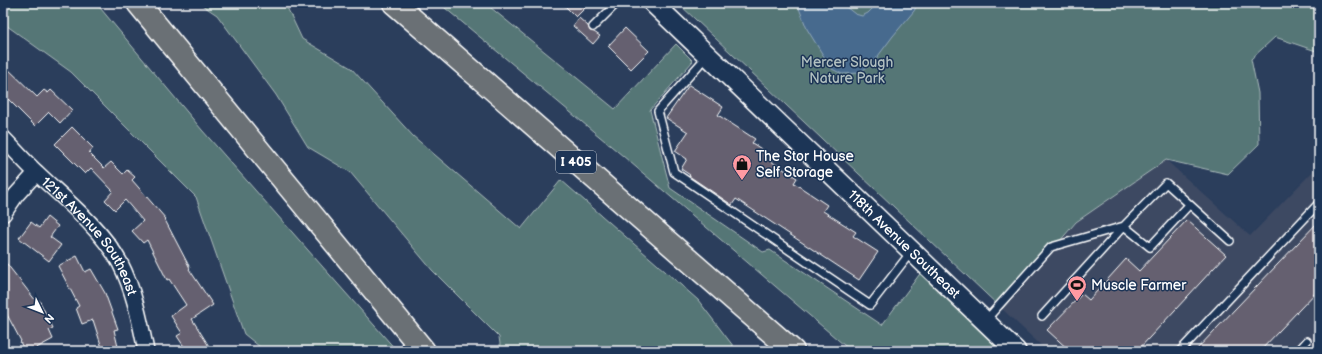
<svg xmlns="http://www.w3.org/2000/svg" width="1322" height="354" viewBox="0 0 1322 354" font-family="'Balsamiq Sans',sans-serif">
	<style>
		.built { fill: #3c4862 }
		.green { fill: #547676; stroke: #aababa }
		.water { fill: #466b8e; stroke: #90a6bb }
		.building { fill: #656170; stroke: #fff }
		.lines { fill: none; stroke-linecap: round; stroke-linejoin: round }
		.service-casing { stroke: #fff; stroke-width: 10 }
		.minor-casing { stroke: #fff; stroke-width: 18 }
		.tertiary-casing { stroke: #fff; stroke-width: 22 }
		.motorway-casing { stroke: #fff; stroke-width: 25 }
		.service { stroke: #1d3557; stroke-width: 7 }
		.minor { stroke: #1d3557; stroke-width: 15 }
		.tertiary { stroke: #1d3557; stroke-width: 19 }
		.motorway { stroke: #6a7074; stroke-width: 22 }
		.labels { text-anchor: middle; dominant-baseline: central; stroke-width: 3; stroke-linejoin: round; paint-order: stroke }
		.shield { fill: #1d3557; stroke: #bbc2cd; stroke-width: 1 }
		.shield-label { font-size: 13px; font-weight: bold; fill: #fff }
		.park-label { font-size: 14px; fill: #b2c1c1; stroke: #1d3557 }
		.poi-label { font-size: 14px; fill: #fff; stroke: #1d3557; text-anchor: start }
		.street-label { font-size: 14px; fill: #fff; stroke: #1d3557 }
	</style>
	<rect width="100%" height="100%" fill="#2b3e5c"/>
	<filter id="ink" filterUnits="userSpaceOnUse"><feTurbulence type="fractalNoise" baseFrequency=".025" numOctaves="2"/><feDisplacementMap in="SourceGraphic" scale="8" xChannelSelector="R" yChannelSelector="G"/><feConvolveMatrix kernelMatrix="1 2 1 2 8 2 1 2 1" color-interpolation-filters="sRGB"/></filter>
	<g filter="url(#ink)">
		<path class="built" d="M1166,160l84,76 69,-71v186h-272l-45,-42 74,-87z"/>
		<path class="green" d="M3,3h93l106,127 195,221h-132l-21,-17 -48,-137 -125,-125 -68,-49z
			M199,3h86l17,36 49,29 62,68 108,93 40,-49 137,120 39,51h-236l-2,-14 -67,-67 -82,-98 -42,-25 -32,-52 -59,-80z
			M439,3h46l130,106 61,-65 17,17 -43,49 20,78 93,64 7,-2 112,75 40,-54 82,80h-153l-228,-195z
			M678,3h641v49l-44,-15 -24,22 7,34 1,51 -31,30 -62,-14 -90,62 -74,87z"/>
		<path class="water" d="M797,3h44l14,11 7,2 6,-3 10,-10h40l-4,8 -21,25 -21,28 -14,9 -16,1 -10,-5 -6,-9 -19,-31z"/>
		<path class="building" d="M562,3h28l-14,14z
			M579,18l9,8 2,5 4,1 6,4 -7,8 -20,-18z
			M625,28l24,23 -18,18 -23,-23z
			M3,64l34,33 7,-7 4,3 3,-3 21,20 -12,13 -11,-11 -14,14 -32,-32z
			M689,85l34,22 -5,8 37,24 -3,4 14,9 -3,4 34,22 -3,5 33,22 -4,6 33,21 -3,4 25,16 -19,28 -123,-81 -4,6 -43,-29 1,-1 -9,-6 6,-10 -12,-8 13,-19 -22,-14z
			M72,127l21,21 -4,5 15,15 7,-6 12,12 4,-4 8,7 -3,3 34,39 -1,1 25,48 -1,1 24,36 -21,14 20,32h-25l-10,-15 5,-3 -11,-17 15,-11 -17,-26 -2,1 -20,-40 -4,3 -11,-12 11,-10 -18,-21 -10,10 -10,-10 8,-9 -22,-23 -6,6 -30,-30z
			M47,217l11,9 -8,11 11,8 -12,16 -30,-23 12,-16 8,6z
			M1187,220l39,35 -89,96h-67l-23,-21 35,-36 7,6 37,-41 13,12z
			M1319,221v68l-59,62h-65z
			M77,256l8,16 6,-3 14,24 13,36 -4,1 5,21h-16l-10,-31 -11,4 -6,-16 3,-2 -21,-40z
			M3,259l33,42 3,-1 14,28 -4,2 4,9 -22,12h-6l-5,-9 1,-1 -18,-34z"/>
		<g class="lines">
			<g class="service-casing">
				<path id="service" d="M593,27l24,-24
					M707,56l-49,55 16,61 196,133 41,-53
					M1042,316l82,-90 26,21 39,-42
					M985,321l66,-74 73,-21 42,-43 64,58
					M1180,351l139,-148
					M1298,351l9,-10"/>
			</g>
			<g class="minor-casing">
				<g id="minor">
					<path id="s1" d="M3,138c12,12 22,24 34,35 27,26 65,56 83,90 14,27 20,58 26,88"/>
					<path d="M3,214l13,-19 20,-22"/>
				</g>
			</g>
			<g class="tertiary-casing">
				<g id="tertiary">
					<path id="s2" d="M653,3l363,348"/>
				</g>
			</g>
			<g class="motorway-casing">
				<path id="motorway" d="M138,3l286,348
					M394,3l399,348"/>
			</g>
			<use href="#service" class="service"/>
			<use href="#minor" class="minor"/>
			<use href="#tertiary" class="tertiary"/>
			<use href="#motorway" class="motorway"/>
		</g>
	</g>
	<defs>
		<g id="shop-pin" transform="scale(1)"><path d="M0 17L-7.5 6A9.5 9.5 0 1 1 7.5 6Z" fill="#ff9aa2" stroke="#1d3557"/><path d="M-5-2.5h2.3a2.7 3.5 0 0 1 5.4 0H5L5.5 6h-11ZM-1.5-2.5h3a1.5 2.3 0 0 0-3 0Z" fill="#111"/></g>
		<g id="stadium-pin" transform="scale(1)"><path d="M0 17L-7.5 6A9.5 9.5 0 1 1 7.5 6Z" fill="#ff9aa2" stroke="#1d3557"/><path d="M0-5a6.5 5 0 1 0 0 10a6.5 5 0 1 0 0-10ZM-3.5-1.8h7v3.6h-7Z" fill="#111"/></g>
	</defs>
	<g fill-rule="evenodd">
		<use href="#shop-pin" x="742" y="164"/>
		<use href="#stadium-pin" x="1077" y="285"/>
	</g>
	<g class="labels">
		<rect class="shield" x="556" y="151" width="40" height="22" rx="3"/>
		<g class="shield-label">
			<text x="576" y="162">I 405</text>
		</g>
		<g class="park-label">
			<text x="847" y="62">Mercer Slough<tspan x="847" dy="16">Nature Park</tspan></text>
		</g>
		<g class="poi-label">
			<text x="756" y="156">The Stor House<tspan x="756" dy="16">Self Storage</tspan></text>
			<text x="1091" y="285">Muscle Farmer</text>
		</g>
		<g class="street-label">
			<text stroke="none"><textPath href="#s1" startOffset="132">121st Avenue Southeast</textPath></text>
			<text stroke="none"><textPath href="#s2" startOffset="348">118th Avenue Southeast</textPath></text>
		</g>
	</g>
	<rect width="1322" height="354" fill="none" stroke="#1d3557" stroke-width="16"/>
	<rect x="8" y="8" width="1306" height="338" fill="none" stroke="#fff" stroke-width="1.5" filter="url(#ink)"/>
	<g transform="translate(42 312) rotate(133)" stroke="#1d3557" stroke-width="3" paint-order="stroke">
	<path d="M0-3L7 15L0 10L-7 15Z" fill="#ffffff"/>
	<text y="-6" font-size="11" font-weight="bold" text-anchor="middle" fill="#ffffff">N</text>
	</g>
</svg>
